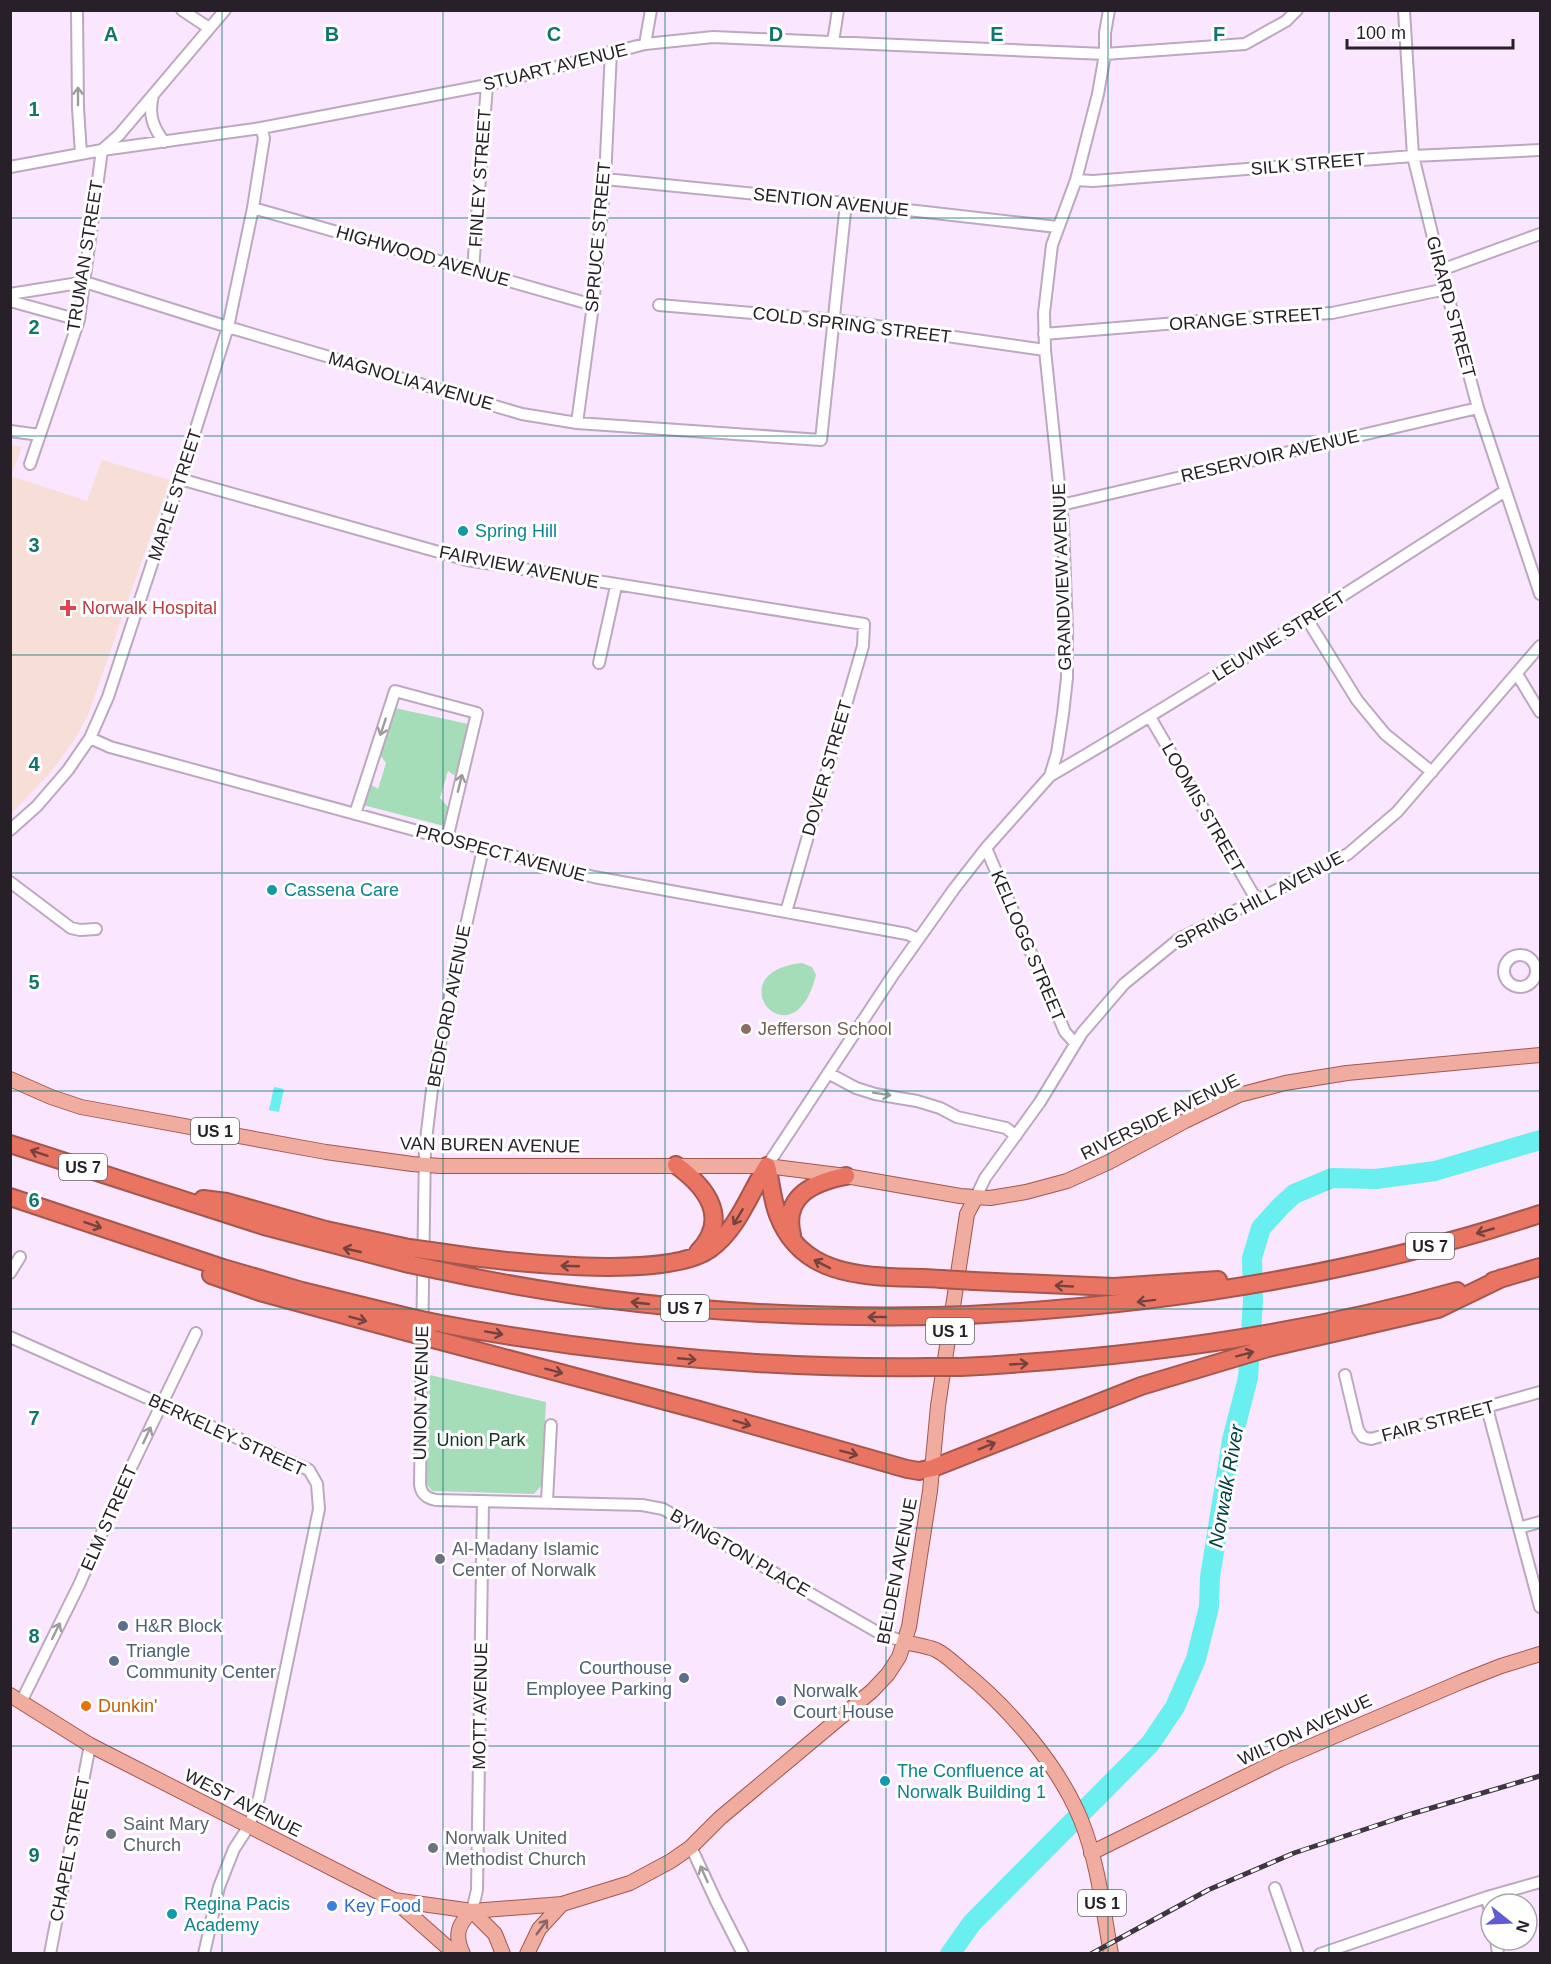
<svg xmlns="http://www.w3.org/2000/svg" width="1551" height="1964" viewBox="0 0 1551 1964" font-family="Helvetica,sans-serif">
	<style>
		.medical { fill: #f7ded6 }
		.green { fill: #a6ddb9 }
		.water { fill: #6aeff0 }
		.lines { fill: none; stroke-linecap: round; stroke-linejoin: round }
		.river { stroke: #6aeff0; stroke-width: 20 }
		.minor-casing { stroke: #bca8bf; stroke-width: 14 }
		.major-casing { stroke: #a4574d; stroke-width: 16 }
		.highway-casing { stroke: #a4574d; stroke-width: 20 }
		.minor { stroke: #fff; stroke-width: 10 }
		.major { stroke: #f1aca0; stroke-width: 14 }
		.highway { stroke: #e87461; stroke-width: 16 }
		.rail-casing { stroke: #3e3641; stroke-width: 5 }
		.rail { stroke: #fff; stroke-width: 3; stroke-dasharray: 9; stroke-linecap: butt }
		.highway-bridge-casing { stroke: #a4574d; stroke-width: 20; stroke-linecap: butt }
		.highway-bridge { stroke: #e87461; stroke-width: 16 }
		.oneway { stroke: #9e9b9f }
		.oneway2 { stroke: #74423f }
		.oneway3 { stroke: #8c6664 }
		.grid { fill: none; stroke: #0f766e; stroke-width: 1.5; stroke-opacity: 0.55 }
		.culture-dot { fill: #0f9aa8; stroke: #fff; stroke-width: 2 }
		.health-dot { fill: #e0444e; stroke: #fff; stroke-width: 2 }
		.education-dot { fill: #8d6e63; stroke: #fff; stroke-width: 2 }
		.worship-dot { fill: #6b7280; stroke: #fff; stroke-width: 2 }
		.service-dot { fill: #5c6f8a; stroke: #fff; stroke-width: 2 }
		.food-dot { fill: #e8710a; stroke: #fff; stroke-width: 2 }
		.shop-dot { fill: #3f7fe0; stroke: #fff; stroke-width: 2 }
		.labels { text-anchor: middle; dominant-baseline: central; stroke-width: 6; stroke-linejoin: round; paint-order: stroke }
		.shield { fill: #fff; stroke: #686369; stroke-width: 1.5 }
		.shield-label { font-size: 16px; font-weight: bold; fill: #272029 }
		.street-label { font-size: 18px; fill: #272029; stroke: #fff }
		.culture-label { font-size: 18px; fill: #0d838f; stroke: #fff; text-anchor: start }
		.health-label { font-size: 18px; fill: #be3a42; stroke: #fff; text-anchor: start }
		.education-label { font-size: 18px; fill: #785e54; stroke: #fff; text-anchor: start }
		.park-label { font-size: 18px; fill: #123923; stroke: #fff }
		.worship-label { font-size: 18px; fill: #5b616d; stroke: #fff; text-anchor: start }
		.service-label { font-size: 18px; fill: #4e5e75; stroke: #fff; text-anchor: start }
		.food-label { font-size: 18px; fill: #c56008; stroke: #fff; text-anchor: start }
		.shop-label { font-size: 18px; fill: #366cbe; stroke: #fff; text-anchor: start }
		.water-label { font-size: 20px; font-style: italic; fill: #004142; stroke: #fff }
		.grid-label { font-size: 20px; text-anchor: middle; font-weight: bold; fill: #0f766e; stroke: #fff; stroke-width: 6; stroke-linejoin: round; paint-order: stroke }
	</style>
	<rect width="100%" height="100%" fill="#fbe6ff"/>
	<path class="medical" d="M11,445l11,2 -11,29 76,25 15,-41 68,20 -82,235 -15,27 -23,31 -39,41z"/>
	<path class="green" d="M395,708l73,16 -11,53 -9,-6 -8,27 9,10 -5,18 -81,-21 7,-21 8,5 8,-26 -7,-9z
		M802,963l10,4 4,8c-23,93 -102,-3 -14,-12z
		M430,1375l116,27 -4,83 -8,9 -102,-3 -6,-8z"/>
	<path class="water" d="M274,1087l10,2 -5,23 -10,-2z"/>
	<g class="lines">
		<path class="river" d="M950,1954l22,-31 178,-179 25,-37 21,-48 13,-52 1,-30 22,-137 16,-62 5,-77 -1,-43 9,-30 20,-22 13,-12 38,-16 44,1 59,-8 105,-31"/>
		<g class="minor-casing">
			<path id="minor" d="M77,10l1,98 3,46
				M182,10l27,18
				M1404,10l9,146 28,114 37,138 62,186
				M833,42l5,-32
				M645,44l6,-34
				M153,95c-5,20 0,32 11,47
				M102,150l17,-15 106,-125
				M10,167l92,-17 159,-22 226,-43 158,-41 68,-7 392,17 140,-10 41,-23 11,-11
				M605,179l241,24 211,24
				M1076,180l17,1 320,-25 127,-6
				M253,208l340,97
				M473,270l14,-185
				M1441,270l99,-36
				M10,294l75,-12 143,45 294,87 55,9 244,17 25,-237
				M10,301l69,19
				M659,305l176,15 210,30
				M1044,334l181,-15 107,-6 114,-24
				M577,423l16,-118 12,-126 6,-128
				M10,431l30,4
				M30,464l49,-144 23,-170
				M180,479l287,81 397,64 -1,22 -77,266
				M1061,505l417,-97
				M1307,619l50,81 28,34 47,38
				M599,663l17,-77
				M1517,674l23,38
				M1150,717l106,182
				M90,738l20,9 337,92 147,38 313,57 11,5
				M1050,776c155,-91 305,-188 455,-285
				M355,814l40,-123 82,22 -30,126
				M10,830l27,-24 31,-36 22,-32 18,-41 72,-218 48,-152 25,-119 11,-70 -3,-10
				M986,848l79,184 10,11
				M483,849l-48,216 -10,83 -5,336c1,10 6,14 16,16l206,5 21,4 216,124 26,9
				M10,882l61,46 9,2 16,-1
				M1504 971a16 16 0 1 1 32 0a16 16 0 1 1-32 0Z
				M828,1073l28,15 19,6 42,7 23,7 17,9 49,11 10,8
				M767,1166l126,-191 61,-86 32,-41 64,-72 7,-23 6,-39 4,-36v-48l-4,-107 -18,-173 -1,-37 8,-68 24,-65 22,-86 7,-40v-21l4,-23
				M976,1197l9,-19 55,-76 42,-69 42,-49 55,-45 169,-85 49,-42 143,-166
				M10,1273l10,-16
				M10,1337l299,133 8,14 2,25 -60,289 -10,28 -15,23 -15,38 -15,67
				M1345,1375l13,55 5,7 8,2 169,-47
				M1487,1408l53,199
				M547,1501l4,-76
				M1519,1528l21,-6
				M21,1702l58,-117 47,-107 70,-145
				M691,1847l25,54 27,53
				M1275,1888l23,66
				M1487,1897l4,20
				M472,1911l5,-21 6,-389
				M1496,1940l2,14
				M50,1954l40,-209
				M1320,1954l167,-57 53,-15"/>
		</g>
		<g class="major-casing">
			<path id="major" d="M10,1079l41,18 30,10 245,45 86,12 29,2h326l79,10 114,20 30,2 36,-6 41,-11 42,-19 76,-41 54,-26 46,-12 62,-10 193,-18
				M905,1642c11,3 22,4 31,8 10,5 18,13 26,20 46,37 96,94 119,150 17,42 22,89 30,134
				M10,1695l80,50 304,155 78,11 90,-7 68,-21 41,-22 20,-14 29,-29 152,-127 16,-17 11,-17 10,-30 21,-136 8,-85 29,-192 9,-17
				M1091,1853l190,-94 182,-78 38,-15 39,-12
				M394,1900l61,54
				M472,1911l23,23 8,20
				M463,1954c-9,-19 -5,-30 9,-43
				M527,1954l12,-25 23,-25"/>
		</g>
		<g class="highway-casing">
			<path id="highway" d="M10,1144l254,82 145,38
				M676,1165c30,22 55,53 22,87
				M767,1166c4,16 5,34 11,49 27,70 102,60 163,64
				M10,1197l213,71 79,23 106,26
				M203,1199l24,3 99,28 83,18
				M792,1235c-10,-39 22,-53 54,-59
				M438,1252c57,9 226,30 272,-3 28,-20 39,-55 57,-83
				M438,1270c163,36 330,49 497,46
				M211,1275l49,17 147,40
				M974,1281l140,6 104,-7
				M1493,1281l47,-14
				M969,1315c193,-10 387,-40 571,-101
				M436,1323c163,31 326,46 492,44
				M437,1340l262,70 208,59 12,2 14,-3 208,-82 127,-38 170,-39 64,-31
				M961,1367c167,-9 334,-30 496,-76"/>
		</g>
		<use href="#minor" class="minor"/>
		<use href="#major" class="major"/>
		<use href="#highway" class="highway"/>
		<g class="rail-casing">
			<path id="rail" d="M1091,1954l117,-64 86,-37 117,-39 129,-38"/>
		</g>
		<use href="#rail" class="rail"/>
		<g class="highway-bridge-casing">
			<path id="highway-bridge" d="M409,1248l29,4
				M409,1264l29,6
				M941,1279l33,2
				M935,1316l34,-1
				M408,1317l28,6
				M407,1332l30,8
				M928,1367h33"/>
		</g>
		<use href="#highway-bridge" class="highway-bridge"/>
	</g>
	<defs><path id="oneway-shaft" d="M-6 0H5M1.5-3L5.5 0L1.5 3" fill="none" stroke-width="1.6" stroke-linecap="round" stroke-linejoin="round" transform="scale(1.5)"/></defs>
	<g class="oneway">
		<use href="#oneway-shaft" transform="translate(78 96) rotate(-90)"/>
		<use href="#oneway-shaft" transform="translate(383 727) rotate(108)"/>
		<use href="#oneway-shaft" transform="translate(460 783) rotate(-76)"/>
		<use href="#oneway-shaft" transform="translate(882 1094) rotate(9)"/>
		<use href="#oneway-shaft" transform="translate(147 1435) rotate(-65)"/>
		<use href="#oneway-shaft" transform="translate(56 1631) rotate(-64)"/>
		<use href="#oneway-shaft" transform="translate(704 1874) rotate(-114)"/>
	</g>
	<g class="oneway2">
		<use href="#oneway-shaft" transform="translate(39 1153) rotate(-162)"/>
		<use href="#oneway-shaft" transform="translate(738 1217) rotate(121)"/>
		<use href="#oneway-shaft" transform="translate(93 1225) rotate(19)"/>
		<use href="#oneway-shaft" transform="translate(1485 1231) rotate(164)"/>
		<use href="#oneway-shaft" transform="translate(352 1250) rotate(-167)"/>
		<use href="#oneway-shaft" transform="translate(822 1264) rotate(-153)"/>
		<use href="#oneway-shaft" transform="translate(570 1266) rotate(-178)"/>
		<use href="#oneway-shaft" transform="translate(1064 1286) rotate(-177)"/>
		<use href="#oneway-shaft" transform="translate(1146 1301) rotate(173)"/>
		<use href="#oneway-shaft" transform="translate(640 1303) rotate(-174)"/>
		<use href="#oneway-shaft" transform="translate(877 1317) rotate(-180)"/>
		<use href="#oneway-shaft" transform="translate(358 1319) rotate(15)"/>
		<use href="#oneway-shaft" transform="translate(494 1333) rotate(10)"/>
		<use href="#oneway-shaft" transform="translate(1245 1354) rotate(-15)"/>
		<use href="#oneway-shaft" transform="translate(687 1359) rotate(5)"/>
		<use href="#oneway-shaft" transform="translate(1019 1364) rotate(-3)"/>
		<use href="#oneway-shaft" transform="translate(554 1371) rotate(15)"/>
		<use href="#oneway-shaft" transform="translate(742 1423) rotate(17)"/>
		<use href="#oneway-shaft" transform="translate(987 1446) rotate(-22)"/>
		<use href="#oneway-shaft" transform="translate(849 1453) rotate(15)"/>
	</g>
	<use class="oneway3" href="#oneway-shaft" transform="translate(542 1927) rotate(-53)"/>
	<path class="grid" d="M222,10v1944M443,10v1944M665,10v1944M886,10v1944M1108,10v1944M1329,10v1944M10,218h1530M10,436h1530M10,655h1530M10,873h1530M10,1091h1530M10,1309h1530M10,1528h1530M10,1746h1530"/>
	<g class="culture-dot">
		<circle cx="463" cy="531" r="6"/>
		<circle cx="272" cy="890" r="6"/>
		<circle cx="885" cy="1781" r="6"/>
		<circle cx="172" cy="1914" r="6"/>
	</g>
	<path class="health-dot" d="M65 599h6v6h6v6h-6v6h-6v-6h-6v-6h6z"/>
	<circle class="education-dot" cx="746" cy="1029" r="6"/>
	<g class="worship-dot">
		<circle cx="440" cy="1559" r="6"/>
		<circle cx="111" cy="1834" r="6"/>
		<circle cx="433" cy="1848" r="6"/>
	</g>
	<g class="service-dot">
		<circle cx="123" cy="1626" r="6"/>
		<circle cx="114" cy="1661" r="6"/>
		<circle cx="684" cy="1678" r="6"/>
		<circle cx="781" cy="1701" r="6"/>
	</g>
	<circle class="food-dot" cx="86" cy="1706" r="6"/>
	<circle class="shop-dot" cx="332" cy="1906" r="6"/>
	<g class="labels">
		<g class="shield">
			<rect x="191" y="1118" width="48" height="26" rx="4.5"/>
			<rect x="59" y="1154" width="48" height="26" rx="4.5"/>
			<rect x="1406" y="1233" width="48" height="26" rx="4.5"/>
			<rect x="661" y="1295" width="48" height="26" rx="4.5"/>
			<rect x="926" y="1318" width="48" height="26" rx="4.5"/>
			<rect x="1078" y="1890" width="48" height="26" rx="4.5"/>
		</g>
		<g class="shield-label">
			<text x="215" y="1131">US 1</text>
			<text x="83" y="1167">US 7</text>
			<text x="1430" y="1246">US 7</text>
			<text x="685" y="1308">US 7</text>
			<text x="950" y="1331">US 1</text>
			<text x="1102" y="1903">US 1</text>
		</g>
		<g class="street-label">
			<text transform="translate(555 67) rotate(-14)">STUART AVENUE</text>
			<text transform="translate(1308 164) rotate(-5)">SILK STREET</text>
			<text transform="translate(480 178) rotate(-86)">FINLEY STREET</text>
			<text transform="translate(831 202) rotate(6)">SENTION AVENUE</text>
			<text transform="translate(598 237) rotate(-85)">SPRUCE STREET</text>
			<text transform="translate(85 256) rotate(-81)">TRUMAN STREET</text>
			<text transform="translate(423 256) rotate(16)">HIGHWOOD AVENUE</text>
			<text transform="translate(1451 307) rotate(75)">GIRARD STREET</text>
			<text transform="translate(1246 319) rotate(-4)">ORANGE STREET</text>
			<text transform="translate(852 325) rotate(7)">COLD SPRING STREET</text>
			<text transform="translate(411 381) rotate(16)">MAGNOLIA AVENUE</text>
			<text transform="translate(1270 456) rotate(-13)">RESERVOIR AVENUE</text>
			<text transform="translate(175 495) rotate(-72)">MAPLE STREET</text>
			<text transform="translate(519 567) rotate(11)">FAIRVIEW AVENUE</text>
			<text transform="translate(1062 577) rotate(-92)">GRANDVIEW AVENUE</text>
			<text transform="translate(1279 636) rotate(-32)">LEUVINE STREET</text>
			<text transform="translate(827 768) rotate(-74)">DOVER STREET</text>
			<text transform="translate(1203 808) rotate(60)">LOOMIS STREET</text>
			<text transform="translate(501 853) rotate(15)">PROSPECT AVENUE</text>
			<text transform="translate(1259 900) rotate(-28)">SPRING HILL AVENUE</text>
			<text transform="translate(1028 946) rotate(67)">KELLOGG STREET</text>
			<text transform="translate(449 1006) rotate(-79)">BEDFORD AVENUE</text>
			<text transform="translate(1160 1117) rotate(-26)">RIVERSIDE AVENUE</text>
			<text transform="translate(490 1145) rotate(1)">VAN BUREN AVENUE</text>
			<text transform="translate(421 1393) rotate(-89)">UNION AVENUE</text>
			<text transform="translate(1438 1421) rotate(-15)">FAIR STREET</text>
			<text transform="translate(227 1435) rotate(25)">BERKELEY STREET</text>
			<text transform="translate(109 1518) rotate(-66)">ELM STREET</text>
			<text transform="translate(740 1553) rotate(30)">BYINGTON PLACE</text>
			<text transform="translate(897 1571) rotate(-79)">BELDEN AVENUE</text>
			<text transform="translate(480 1706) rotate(-89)">MOTT AVENUE</text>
			<text transform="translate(1305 1730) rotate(-25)">WILTON AVENUE</text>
			<text transform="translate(243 1803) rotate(27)">WEST AVENUE</text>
			<text transform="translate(70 1849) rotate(-79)">CHAPEL STREET</text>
		</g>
		<g class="culture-label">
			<text x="475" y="531">Spring Hill</text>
			<text x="284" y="890">Cassena Care</text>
			<text x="897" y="1771">The Confluence at<tspan x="897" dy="21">Norwalk Building 1</tspan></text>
			<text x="184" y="1904">Regina Pacis<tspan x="184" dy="21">Academy</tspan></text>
		</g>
		<g class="health-label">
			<text x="82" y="608">Norwalk Hospital</text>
		</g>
		<g class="education-label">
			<text x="758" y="1029">Jefferson School</text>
		</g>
		<g class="park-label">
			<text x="481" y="1440">Union Park</text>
		</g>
		<g class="worship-label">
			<text x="452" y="1549">Al-Madany Islamic<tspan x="452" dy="21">Center of Norwalk</tspan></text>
			<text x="123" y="1824">Saint Mary<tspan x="123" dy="21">Church</tspan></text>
			<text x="445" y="1838">Norwalk United<tspan x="445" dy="21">Methodist Church</tspan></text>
		</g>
		<g class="service-label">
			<text x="135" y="1626">H&amp;R Block</text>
			<text x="126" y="1651">Triangle<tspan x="126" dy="21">Community Center</tspan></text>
			<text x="672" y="1668" text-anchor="end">Courthouse<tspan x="672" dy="21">Employee Parking</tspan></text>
			<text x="793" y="1691">Norwalk<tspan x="793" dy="21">Court House</tspan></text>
		</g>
		<g class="food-label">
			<text x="98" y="1706">Dunkin'</text>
		</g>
		<g class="shop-label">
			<text x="344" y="1906">Key Food</text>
		</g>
		<g class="water-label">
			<text transform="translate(1226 1486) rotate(-80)">Norwalk River</text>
		</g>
	</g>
	<g class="grid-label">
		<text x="111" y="41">A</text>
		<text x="332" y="41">B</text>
		<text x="554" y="41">C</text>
		<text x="776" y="41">D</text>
		<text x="997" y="41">E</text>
		<text x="1219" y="41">F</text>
		<text x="34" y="116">1</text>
		<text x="34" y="334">2</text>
		<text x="34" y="552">3</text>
		<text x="34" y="771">4</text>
		<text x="34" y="989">5</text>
		<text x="34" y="1207">6</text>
		<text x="34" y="1425">7</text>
		<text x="34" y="1643">8</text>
		<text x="34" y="1862">9</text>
	</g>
	<rect width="1551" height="1964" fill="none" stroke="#272029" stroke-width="24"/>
	<g transform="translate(1509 1922) rotate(108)"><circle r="28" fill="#ffffff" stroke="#a9a6a9" stroke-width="1.5"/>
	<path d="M0-4.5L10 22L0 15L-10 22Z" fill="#605bd3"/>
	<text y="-9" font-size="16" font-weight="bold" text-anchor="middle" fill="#272029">N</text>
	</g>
	<path d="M1347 39v9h166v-9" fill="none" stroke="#272029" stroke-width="3"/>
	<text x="1356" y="39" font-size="18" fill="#272029" stroke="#ffffff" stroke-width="4.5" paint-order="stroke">100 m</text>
</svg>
